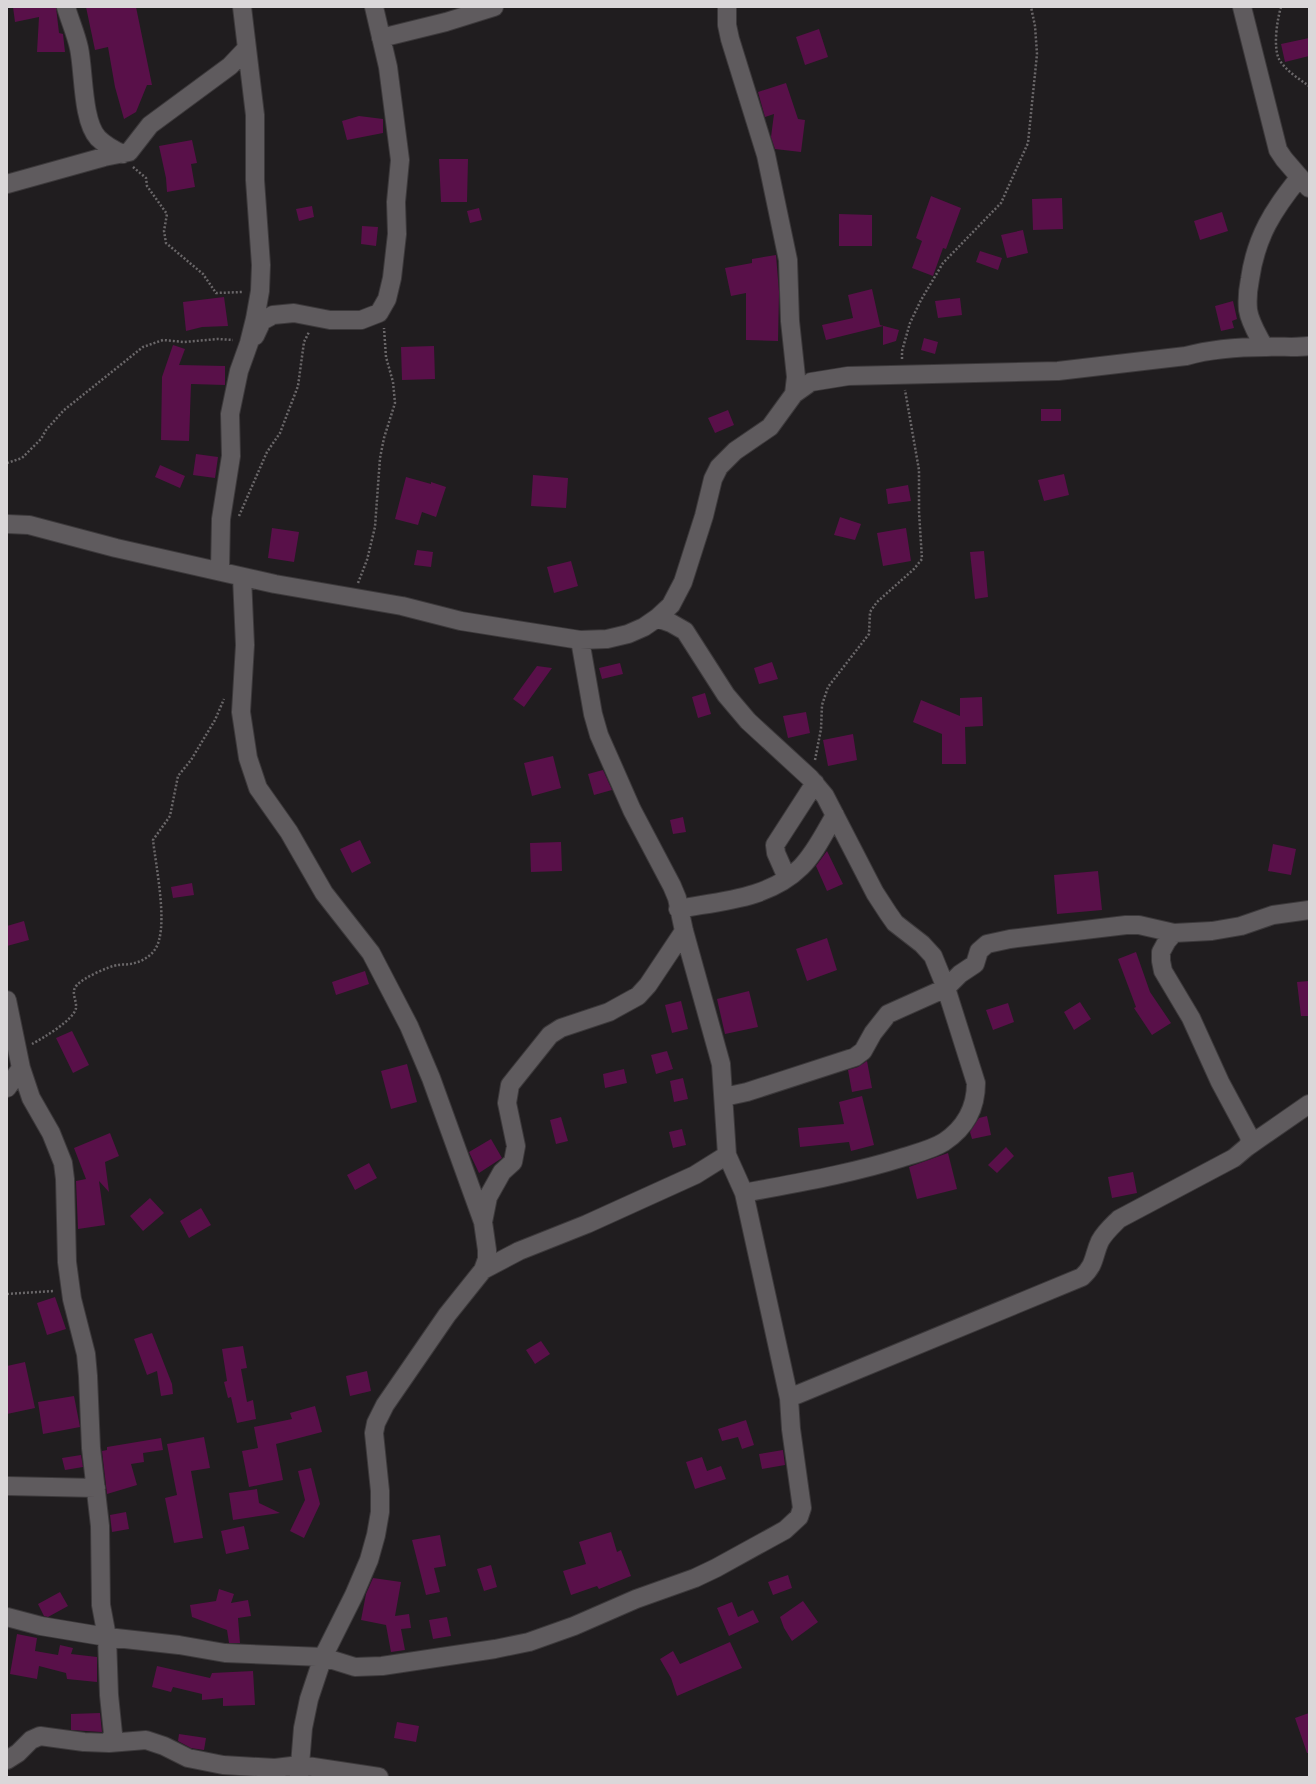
<svg xmlns="http://www.w3.org/2000/svg" width="1316" height="1784" viewBox="0 0 1316 1784" font-family="Arial,sans-serif">
	<style>
		.building { fill: #591049 }
		.lines { fill: none; stroke-linecap: round; stroke-linejoin: round }
		.minor-casing { stroke: #3c393b; stroke-width: 20 }
		.path { stroke: #6a6769; stroke-width: 2.5; stroke-dasharray: 2 2; stroke-linecap: butt }
		.minor { stroke: #5f5b5e; stroke-width: 18 }
	</style>
	<rect width="100%" height="100%" fill="#201d1f"/>
	<path class="building" d="M13,7h43l3,26 4,1 2,18h-28l2,-35 -24,5z
		M86,7h50l16,78h-5l-11,27 -12,7 -9,-32 -7,-40 -13,3z
		M819,29l9,28 -23,8 -9,-28z
		M1309,38v18l-24,6 -4,-18z
		M786,83l12,36 7,1 -4,32 -26,-3 -4,-12 3,-23 -9,3 -7,-25z
		M359,116l24,3v14l-36,7 -5,-19z
		M192,140l5,23 -6,1 4,23 -28,5 -1,-14 -7,-32z
		M439,159h29l-1,43h-26z
		M931,196l30,12 -15,41 -3,-1 -10,28 -21,-8 10,-27 -6,-3z
		M1062,198l1,31 -30,1 -1,-31z
		M312,206l2,11 -15,4 -3,-12z
		M479,208l3,12 -12,3 -3,-12z
		M1222,212l6,19 -28,9 -6,-19z
		M839,214l33,1v31h-33z
		M362,226l16,1 -2,19 -15,-2z
		M1023,230l5,23 -21,5 -6,-23z
		M980,251l22,7 -4,12 -22,-8z
		M776,255l3,37 -1,49 -32,-1v-47l-15,3 -6,-28 27,-5v-4z
		M872,289l8,36 19,5 -3,11 -13,4v-19l-57,14 -4,-15 31,-7 -5,-23z
		M224,297l4,29 -26,1 -16,4 -3,-29z
		M960,298l2,17 -24,3 -3,-17z
		M1233,301l4,18 -5,2 2,7 -13,3 -6,-25z
		M924,338l14,4 -3,12 -14,-4z
		M173,345l12,4 -6,16 46,1v19l-34,-1 -2,57 -28,-1 1,-63z
		M434,346l1,33 -33,1 -1,-33z
		M1041,409h20v12h-20z
		M728,410l6,15 -19,8 -7,-15z
		M196,454l22,3 -3,21 -22,-3z
		M160,465l25,11 -5,12 -25,-11z
		M1064,474l5,21 -25,6 -6,-21z
		M533,475l35,3 -2,30 -35,-2z
		M406,477l25,7v-2l15,5 -10,30 -14,-5 -4,13 -23,-6z
		M908,485l3,16 -23,3 -2,-15z
		M840,517l21,7 -6,16 -21,-5z
		M272,528l27,4 -5,30 -26,-4z
		M906,528l5,33 -28,5 -6,-33z
		M417,550l16,2 -2,15 -17,-2z
		M984,551l4,46 -13,2 -5,-47z
		M571,561l7,25 -24,7 -7,-26z
		M772,662l6,17 -19,5 -5,-16z
		M620,663l3,11 -21,5 -3,-11z
		M537,666l15,2 -28,39 -11,-8z
		M705,693l6,21 -13,4 -6,-21z
		M982,697l1,29 -18,1 1,37h-24v-30l-29,-12 8,-22 39,16v-18z
		M806,712l4,21 -22,5 -5,-22z
		M853,734l4,26 -29,6 -5,-26z
		M553,756l8,32 -29,8 -8,-33z
		M603,770l9,20 -18,5 -6,-21z
		M683,817l3,15 -13,2 -3,-14z
		M360,840l11,23 -19,10 -12,-24z
		M561,842l1,29 -31,1 -1,-29z
		M1273,844l23,5 -5,26 -23,-4z
		M827,851l16,33 -16,7 -11,-25z
		M1098,871l4,39 -45,4 -3,-39z
		M192,883l2,12 -21,3 -2,-11z
		M24,921l5,19 -22,6v-20z
		M827,938l10,32 -30,11 -11,-32z
		M1136,952l14,40 21,31 -19,12 -18,-27 2,-1 -18,-48z
		M365,971l4,13 -33,11 -4,-13z
		M1309,981v35h-8l-4,-34z
		M749,991l9,36 -33,7 -8,-35z
		M681,1001l7,28 -16,4 -7,-28z
		M1080,1002l11,17 -17,11 -10,-18z
		M1008,1003l6,19 -21,8 -7,-20z
		M72,1031l17,34 -16,8 -17,-35z
		M667,1051l6,18 -17,5 -5,-19z
		M867,1061l5,27 -20,4 -4,-22 10,-3z
		M407,1064l10,38 -26,7 -10,-38z
		M624,1069l3,14 -22,5 -2,-14z
		M683,1078l5,21 -14,3 -4,-21z
		M862,1096l12,49 -23,6 -2,-9 -49,5 -2,-19 46,-4 -5,-22z
		M987,1116l4,19 -19,4 -2,-7 9,-14z
		M561,1117l7,24 -12,3 -6,-24z
		M682,1129l4,16 -13,3 -4,-16z
		M110,1133l9,23 -14,6 4,30 -10,-11 6,44 -27,4 -2,-48 10,-2 -12,-31z
		M491,1139l11,19 -23,15 -10,-21z
		M1006,1147l8,9 -17,17 -9,-8z
		M948,1153l9,36 -40,10 -8,-32z
		M369,1163l8,15 -22,12 -8,-15z
		M1133,1172l4,21 -25,5 -4,-21z
		M150,1198l14,15 -21,18 -13,-15z
		M201,1208l10,17 -22,13 -9,-17z
		M55,1297l11,32 -19,6 -10,-32z
		M152,1333l20,51 1,10 -12,2 -4,-25 -10,4 -13,-36z
		M541,1341l9,13 -15,10 -9,-14z
		M243,1346l4,22 -6,1 6,33 6,-2 3,19 -19,4 -6,-26 -3,1 -4,-16 3,-1 -5,-32z
		M25,1362l10,46 -28,6v-48z
		M367,1371l4,20 -21,5 -4,-20z
		M74,1396l6,31 -37,7 -5,-32z
		M315,1406l7,26 -46,12 7,36 -34,7 -7,-36 16,-3 -4,-21 38,-8 -2,-6z
		M746,1420l8,25 -12,4 -4,-12 -16,4 -4,-12z
		M204,1437l6,31 -19,3 12,67 -29,5 -9,-45 12,-3 -10,-51z
		M161,1438l2,12 -20,3 1,9 -13,2 6,21 -30,9 -5,-43 5,-1v-3z
		M783,1450l2,15 -23,4 -3,-15z
		M81,1455l2,12 -18,3 -3,-12z
		M702,1457l5,14 14,-5 5,13 -31,10 -9,-27z
		M311,1468l9,36 -16,34 -14,-7 15,-31 -7,-29z
		M257,1489l2,14 21,10 -47,7 -4,-27z
		M126,1512l3,17 -17,3 -2,-17z
		M244,1526l5,23 -23,5 -5,-23z
		M611,1532l6,20 4,-2 10,26 -32,13 -2,-3 -26,9 -8,-24 23,-7 -7,-22z
		M440,1535l6,31 -12,2 6,24 -14,3 -14,-55z
		M491,1565l6,22 -13,4 -7,-22z
		M788,1575l4,13 -19,7 -5,-13z
		M373,1578l28,4 -6,34 14,-2 2,14 -10,1 4,21 -14,2 -5,-27 -25,-5 5,-26z
		M219,1589l15,5 -3,9 17,-3 3,16 -13,2 2,25h-11l-2,-13 -35,-13 -2,-12 26,-4z
		M60,1592l8,14 -20,11 -4,-1 -6,-12z
		M803,1601l15,21 -26,19 -8,-13 -4,-11z
		M732,1602l6,15 15,-7 6,12 -30,14 -12,-28z
		M447,1617l4,19 -18,3 -4,-19z
		M17,1634l20,4 -2,13 23,4 2,-10 13,3 -2,6 26,3v25l-30,-3 -1,-6 -27,-7 -2,13 -27,-5z
		M730,1642l12,26 -65,28 -6,-18 -11,-19 13,-8 7,13z
		M157,1666l53,12 2,-5 41,-2 2,34 -32,1v-8l-21,2v-6l-29,-7 -2,5 -19,-5z
		M100,1713l2,19 -31,-2v-16z
		M1309,1713v40h-2l-12,-35z
		M397,1722l22,4 -3,16 -22,-4z
		M179,1734l27,4 -2,12 -13,-2 -13,-7z"/>
	<g class="lines">
		<g class="minor-casing">
			<path id="minor" d="M66,7c4,14 10,27 13,41 5,23 3,73 19,90 7,7 16,12 25,16
				M727,7v18l3,14 36,116 22,105 2,61 6,56 -2,17
				M1242,7l36,143 6,9 25,29
				M381,38l65,-16 48,-15
				M7,184l97,-27 25,-5 21,-27 80,-59 17,-18
				M255,336l7,-15 11,-6 21,-2 36,7h31l18,-7 8,-14 5,-21 5,-44 -1,-32 4,-42 -12,-93 -14,-60
				M1264,347c-6,-12 -14,-24 -16,-37 -1,-10 0,-21 2,-31 6,-42 23,-69 49,-101
				M7,524l22,1 87,23 159,36 127,22 59,15 119,19 27,-1 21,-5 16,-7 13,-9 14,-13 12,-23 21,-66 9,-37 6,-12 16,-16 35,-24 24,-33 17,-12 37,-6 210,-5 128,-15c25,-7 53,-9 80,-9 15,-1 28,1 43,-1
				M220,571l1,-52 10,-63 -1,-42 9,-43 10,-28 6,-24 5,-28 1,-26 -6,-85v-65l-13,-108
				M242,577l3,68 -4,67 7,46 10,30 31,44 35,61 47,60 38,73 22,52 52,144 4,28v9l-4,11
				M657,618l14,5 14,8 41,64 22,26 62,57 15,18 50,97 13,20 7,10 27,21 11,12 13,32 30,95c0,25 -11,45 -32,59 -13,8 -28,11 -43,16 -51,16 -105,25 -157,35
				M787,878l-11,-25 -1,-8 40,-62
				M678,909c43,-8 91,-10 123,-42 14,-14 24,-35 34,-52
				M7,1000l14,68 10,30 20,35 12,30 2,16 2,83 5,37 14,55 2,22 3,72 9,78 1,79 6,32 2,58 4,39 -4,9
				M7,1088l14,-20
				M724,1097l23,-5 108,-35 8,-6 10,-18 15,-19 58,-26 14,-14 15,-10 4,-13 8,-7 23,-5 116,-14h13l35,8
				M1247,1147l62,-43
				M483,1222l5,-25 14,-25 11,-10 3,-16 -9,-43 3,-18 40,-50 11,-7 48,-16 29,-16 10,-11 36,-54
				M789,1398l293,-121c14,-13 11,-21 18,-36 5,-9 12,-15 19,-22l115,-61 13,-11 3,-5 -1,-6 -29,-54 -29,-64 -28,-47 -2,-10v-9l6,-11 7,-8 38,-2 29,-5 32,-11 36,-5
				M7,1486l89,2
				M7,1617l34,9 66,11 72,8 46,8 98,4 32,10 27,-1 113,-17 34,-7 45,-16 62,-27 59,-21 21,-10 69,-38 14,-13 3,-9 -11,-79 -2,-31 -45,-205 -17,-38 -6,-91 -37,-133 -7,-33 -5,-12 -40,-76 -33,-75 -6,-21 -13,-74
				M7,1760l11,-7 13,-13 9,-4 44,6 25,1 37,-3 18,6 24,12 35,7 52,3 25,-3 79,12
				M299,1777l4,-49 6,-29 14,-42 31,-62 15,-35 7,-25 4,-23v-21l-6,-58 2,-10 9,-18 62,-90 36,-45 36,-19 68,-27 108,-49 32,-20"/>
		</g>
		<path class="path" d="M1281,7c-4,13 -8,40 -2,52 6,11 20,20 30,27
			M133,167l13,11 1,8 20,28 -3,17 2,12 37,31 13,19 27,-1
			M902,359v-8l8,-28 11,-23 22,-37 58,-60 27,-60 9,-89 -2,-28 -4,-19
			M7,463l15,-5 19,-19 5,-9 18,-20 79,-63 20,-7 21,2 34,-3 15,1
			M239,516l28,-64 13,-19 18,-47 6,-44 5,-10
			M358,583l9,-23 8,-33 5,-69 4,-20 11,-35 -2,-21 -7,-25 -2,-29
			M815,760l6,-31 1,-24 6,-18 41,-53 1,-22 7,-10 37,-33 8,-10 -3,-47v-42l-14,-80
			M32,1044c11,-6 42,-24 44,-36 1,-8 -6,-16 1,-23 6,-7 32,-19 41,-20 4,-1 8,0 12,-1 13,-2 26,-10 29,-24 7,-24 -3,-74 -6,-100l17,-24 8,-40 13,-16 24,-40 9,-21
			M7,1294l47,-3"/>
		<use href="#minor" class="minor"/>
	</g>
	<rect width="1316" height="1784" fill="none" stroke="#dad7d9" stroke-width="16"/>
</svg>
